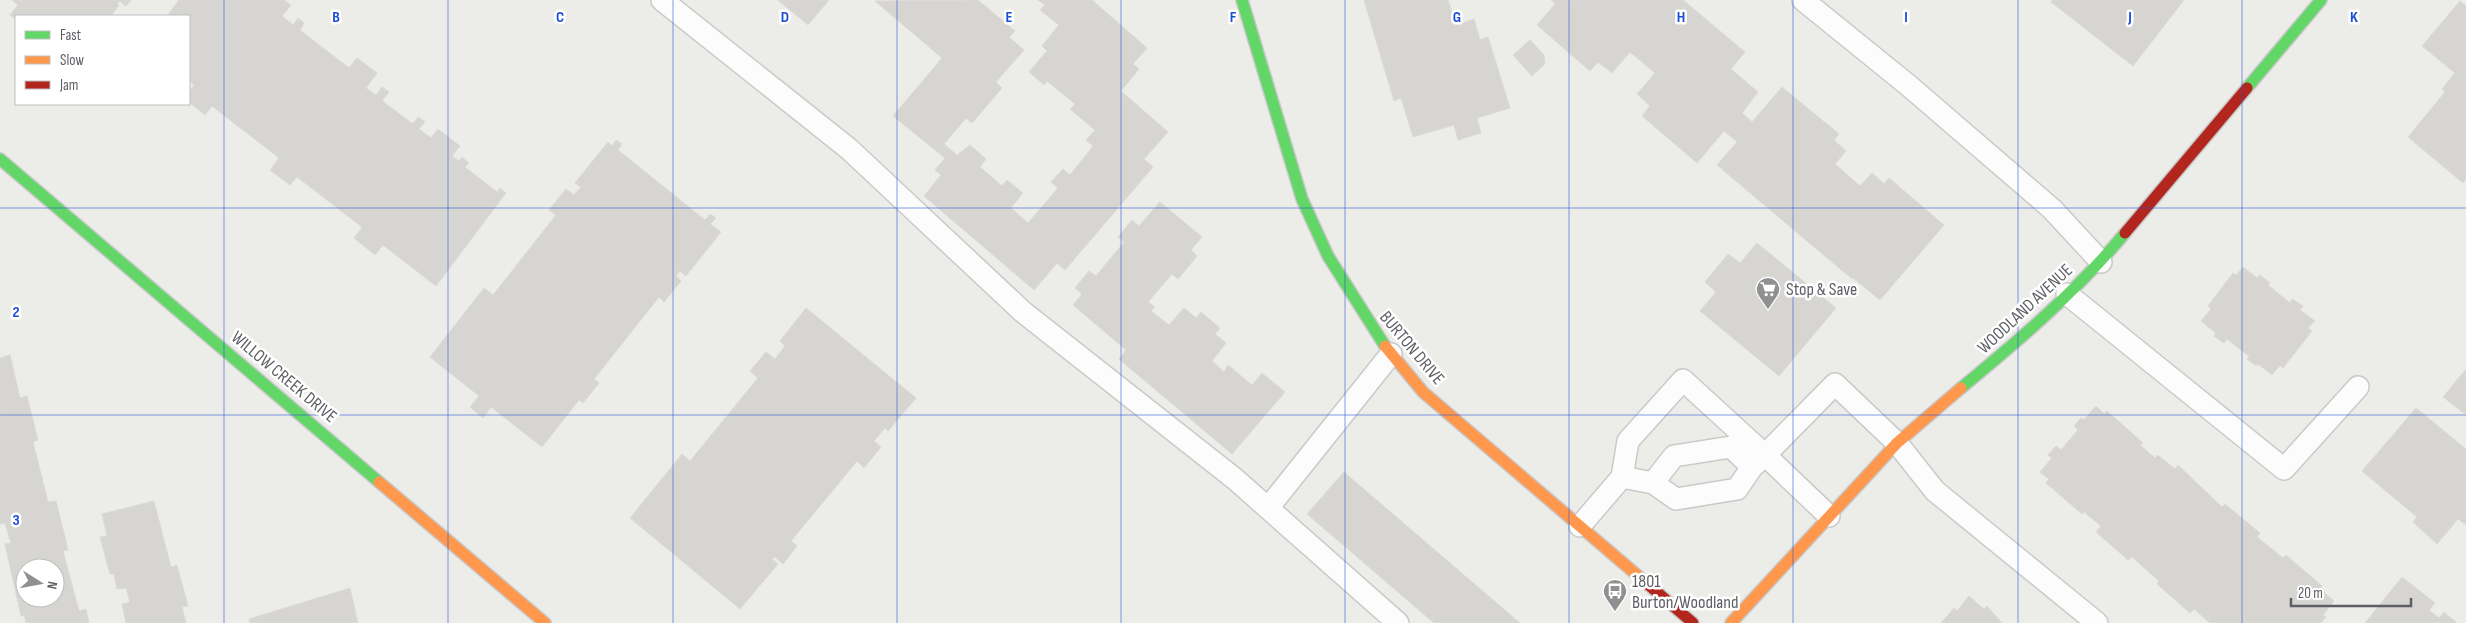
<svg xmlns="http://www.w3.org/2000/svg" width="2466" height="623" viewBox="0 0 2466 623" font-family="'Sofia Sans Condensed',sans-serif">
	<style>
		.building { fill: #d6d5d2; stroke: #dbdad7; fill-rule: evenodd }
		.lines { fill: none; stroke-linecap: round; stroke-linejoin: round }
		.lane-casing { stroke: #c9cac9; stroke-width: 24 }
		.fast-casing { stroke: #c7c8c8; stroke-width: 14 }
		.slow-casing { stroke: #c7c8c8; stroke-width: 14 }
		.jam-casing { stroke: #c7c8c8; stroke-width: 14 }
		.lane { stroke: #fcfcfc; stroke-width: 21 }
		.fast { stroke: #63d668; stroke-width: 11 }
		.slow { stroke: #ff974d; stroke-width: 11 }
		.jam { stroke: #b3261e; stroke-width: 11 }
		.grid { fill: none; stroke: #1d4ed8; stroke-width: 1; stroke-opacity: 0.55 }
		.labels { text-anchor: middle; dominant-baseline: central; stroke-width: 5; stroke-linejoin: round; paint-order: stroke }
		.poi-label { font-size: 18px; fill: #5d5f64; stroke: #fff; text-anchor: start }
		.street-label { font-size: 18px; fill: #5d5f64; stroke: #fff }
		.grid-label { font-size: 16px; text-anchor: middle; font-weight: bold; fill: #1d4ed8; stroke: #fff; stroke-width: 5; stroke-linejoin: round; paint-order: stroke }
	</style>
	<rect width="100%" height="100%" fill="#ecece8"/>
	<path class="building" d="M12,0h119l-5,6 -6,-5 -3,3 2,1 -8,11h-95v4l-6,-5 8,-10z
		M179,0h105l7,5 -9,11 11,9 5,-7 6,5 -4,7 49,38 8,-10 20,15 -11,15 10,7 6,-8 7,5 -7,9 31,23 5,-7 7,5 -6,7 12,9 7,-9 22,17 -8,10 7,5 3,-4 7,6 -4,4 32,25 3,-4 6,5 -70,93 -53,-41 -8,10 -21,-17 8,-11 -65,-50 -7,8 -20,-15 9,-12 -67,-52 -7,9 -16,-13v-10l5,-7 -5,-4v-65h-22z
		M778,0h51l-21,25z
		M978,0l37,31 -6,6 15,13 -28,32 6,6 -30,35 -6,-5 -22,26 13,11 13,-10 16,14 -6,8 22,19 5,-6 16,13 -12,15 17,15 30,-35 -7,-6 12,-13 7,6 23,-29 -7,-6 9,-10 -25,-21 5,-5 -28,-23 -3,4 -15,-13 18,-21 -5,-5 17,-21 -19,-15 5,-5 -7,-5h54l55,48 -14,16 6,5 -18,22 47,41 -24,27 9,8 -88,103 -8,-7 -23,27 -110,-94 17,-21 -6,-5 10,-12 -52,-42 49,-58 -67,-57z
		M1364,0h84l8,25 18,-6 6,21 8,-3 22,71 -33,10 4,15 -23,7 -4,-15 -41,12 -12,-39 -7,3z
		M1551,0h132l62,52 -14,17 27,23 -16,21 10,9 30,-35 57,47 -5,6 12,11 -11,13 25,22 12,-13 12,11 5,-6 55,47 -64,75 -27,-22 -1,1 -135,-114 20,-23 -13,-11 -27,32 -55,-47 8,-10 -13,-12 18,-21 -25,-21 -18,21 -14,-11 -8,9 -53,-46 18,-21z
		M2052,0h132l-51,66 -82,-64z
		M2460,1l6,5v173l-3,4 -55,-46 37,-45 -3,-3 13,-16 -33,-27z
		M1530,40l14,15 1,9 -13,12 -19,-21z
		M616,140l6,4 -4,6 87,70 5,-6 6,4 -6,6 11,8 -35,44 -6,-5 -4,5 5,5 -17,21 -5,-5 -65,82 5,4 -16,20 -4,-3 -37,47 -51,-40 -8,11 -13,-11 9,-11 -49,-39 54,-69 9,7 63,-80 -7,-5 17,-21 8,6 7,-8 -6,-4 33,-41 4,4z
		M1160,202l42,35 -11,13 6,6 -19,23 -6,-5 -24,28 7,5 -4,4 18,14 15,-17 12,10 5,-6 19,16 -5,6 11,9 -14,18 12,11 4,-7 24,20 10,-12 23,19 -53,62 -113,-95 7,-9 -53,-45 9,-11 -7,-6 14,-17 7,5 28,-34 -6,-5 14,-17 7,6z
		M1757,243l79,65 -57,68 -79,-65 16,-19 -11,-10 23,-28 12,9z
		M2243,267l14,11 3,-3 10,8 -2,2 22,18 2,-4 11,7 -3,4 15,11 -7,7 4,3 -29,37 -3,-3 -8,10 -14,-11 -2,2 -9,-7 3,-2 -23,-18 -3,4 -10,-7 2,-3 -15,-12 10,-12 -3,-3 25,-33 3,2z
		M806,308l110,90 -28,33 -3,-3 -11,13 7,6 -17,21 -7,-7 -66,80 6,5 -14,18 -8,-7 -3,2 6,5 -38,45 -110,-91 52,-64 8,7 68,-83 -8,-7 16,-19 9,7 10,-13 -5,-5z
		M10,355l10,43 7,-2 11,44 -5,2 15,60 8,-1 12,49 -5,1 16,60 7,-2 3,14h-63l-2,-8 -3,1 -16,-72 6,-1 -6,-20 -5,1v-166zM25,568h30v30h-30z
		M2466,369v46l-23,-18z
		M2096,406l8,8 3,-3 36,32 -3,2 15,13 3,-3 17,14 3,-4 44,42 3,-3 35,29 -3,4 26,21 3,-3 36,31 -2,3 14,12 -11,14 3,2 -5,6h-111l-16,-14 -4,4 -33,-29 2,-3 -27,-24 -4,3 -32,-28 5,-6 -17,-14 -2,2 -36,-31 3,-4 -9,-7 12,-14 -4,-3 8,-9 5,4 17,-20 -4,-4 7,-8 3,2z
		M2416,408l50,41v76l-8,-6 -21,25 -24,-22 4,-5 -55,-46z
		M1344,472l176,151h-86l-127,-109z
		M154,501l17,66 6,-2 11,41 -6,1 4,16h-60l-4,-19 8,-2 -4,-14 -9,1 -3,-15h-4l-10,-37 7,-1 -5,-22z
		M2402,577l33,26 -6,7 10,8 5,-6 13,11h-92z
		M350,588l8,35h-108l-1,-4z
		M1969,596l15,13 3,-3 15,17h-61l13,-15 3,3z"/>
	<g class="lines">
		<g class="lane-casing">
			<path id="lane" d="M662,0l187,149 174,163 212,167 163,144
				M1803,0l105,85 144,124 49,53
				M2067,294l217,175 74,-82
				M1653,483l21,-27 57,-9 21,20
				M1268,508l123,-154
				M1829,516l-64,-61 70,-71 62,59 38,48 162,132
				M1580,526l42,-49 31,6 23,16 61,-10 15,-22 13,-12 -82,-75 -55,61 -6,36"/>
		</g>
		<g class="fast-casing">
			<path id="fast" d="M1242,0l60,199 26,57 57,90
				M2247,88l74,-88
				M0,159l379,323
				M1961,388c58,-48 116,-97 164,-155"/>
		</g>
		<g class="slow-casing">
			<path id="slow" d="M1385,346l38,46 221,189
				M379,482l166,141
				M1731,623l166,-180 64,-55"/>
		</g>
		<g class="jam-casing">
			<path id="jam" d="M2125,233l122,-145
				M1644,581l49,42"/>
		</g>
		<use href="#lane" class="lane"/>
		<use href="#fast" class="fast"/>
		<use href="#slow" class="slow"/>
		<use href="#jam" class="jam"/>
	</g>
	<path class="grid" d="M224,0v623M448,0v623M673,0v623M897,0v623M1121,0v623M1345,0v623M1569,0v623M1793,0v623M2018,0v623M2242,0v623M0,208h2466M0,415h2466"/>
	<defs>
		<g id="supermarket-pin" transform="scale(1.25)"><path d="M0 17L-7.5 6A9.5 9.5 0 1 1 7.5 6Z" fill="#8f9092" stroke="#fff"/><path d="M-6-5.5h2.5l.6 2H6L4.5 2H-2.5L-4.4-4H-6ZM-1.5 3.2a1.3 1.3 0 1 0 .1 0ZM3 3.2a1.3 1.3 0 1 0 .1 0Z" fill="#fff"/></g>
		<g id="bus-pin" transform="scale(1.25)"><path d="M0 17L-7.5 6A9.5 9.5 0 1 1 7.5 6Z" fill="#8f9092" stroke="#fff"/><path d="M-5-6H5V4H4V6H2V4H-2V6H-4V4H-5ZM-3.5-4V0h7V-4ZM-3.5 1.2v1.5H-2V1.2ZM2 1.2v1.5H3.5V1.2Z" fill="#fff"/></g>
	</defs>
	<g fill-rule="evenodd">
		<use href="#supermarket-pin" x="1768" y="289"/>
		<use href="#bus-pin" x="1615" y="591"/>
	</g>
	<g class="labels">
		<g class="poi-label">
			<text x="1786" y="289">Stop &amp; Save</text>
			<text x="1632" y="581">1801<tspan x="1632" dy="21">Burton/Woodland</tspan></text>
		</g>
		<g class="street-label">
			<text transform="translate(2025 309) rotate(-43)">WOODLAND AVENUE</text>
			<text transform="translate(1412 348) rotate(50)">BURTON DRIVE</text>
			<text transform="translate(284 377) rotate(40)">WILLOW CREEK DRIVE</text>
		</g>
	</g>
	<g class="grid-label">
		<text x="336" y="22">B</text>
		<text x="560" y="22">C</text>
		<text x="785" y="22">D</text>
		<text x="1009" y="22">E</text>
		<text x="1233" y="22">F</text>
		<text x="1457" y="22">G</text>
		<text x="1681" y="22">H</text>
		<text x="1906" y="22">I</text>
		<text x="2130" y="22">J</text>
		<text x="2354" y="22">K</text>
		<text x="16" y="317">2</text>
		<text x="16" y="525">3</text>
	</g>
	<rect x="15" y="15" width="175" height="90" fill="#ffffff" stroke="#bebfc1"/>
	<rect x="25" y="31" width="25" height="8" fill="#63d668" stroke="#bebfc1"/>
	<text x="60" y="40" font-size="15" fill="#5d5f64">Fast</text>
	<rect x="25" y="56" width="25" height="8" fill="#ff974d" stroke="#bebfc1"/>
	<text x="60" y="65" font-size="15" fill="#5d5f64">Slow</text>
	<rect x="25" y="81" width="25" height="8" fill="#b3261e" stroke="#bebfc1"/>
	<text x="60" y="90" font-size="15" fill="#5d5f64">Jam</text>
	<g transform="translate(40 583) rotate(101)"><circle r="24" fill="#ffffff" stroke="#bebfc1"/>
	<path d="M0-4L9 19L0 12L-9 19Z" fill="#8f9092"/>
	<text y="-8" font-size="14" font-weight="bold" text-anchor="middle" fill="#5d5f64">N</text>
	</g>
	<path d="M2291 598v8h120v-8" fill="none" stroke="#5d5f64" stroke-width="2.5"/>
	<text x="2298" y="598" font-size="15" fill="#5d5f64" stroke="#ffffff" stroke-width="4" paint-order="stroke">20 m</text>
</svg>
